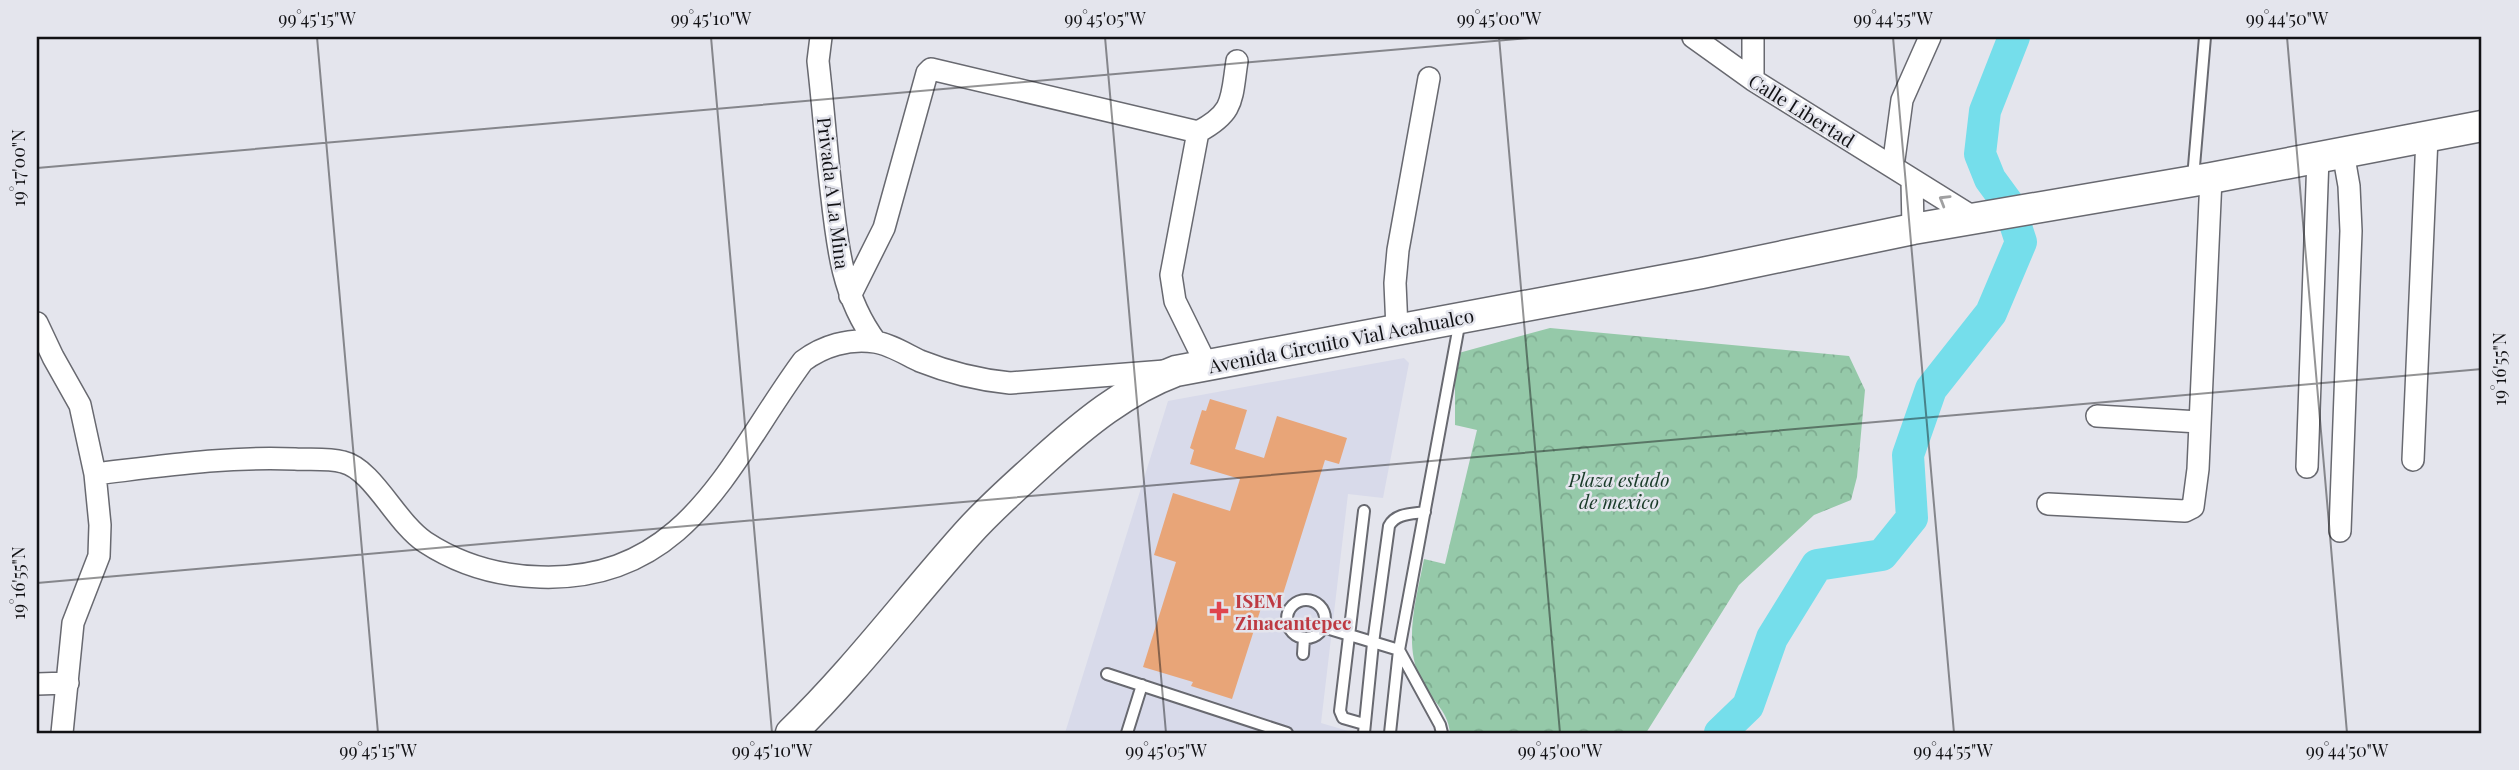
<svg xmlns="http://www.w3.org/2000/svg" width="2519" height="770" viewBox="0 0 2519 770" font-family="'Playfair Display',serif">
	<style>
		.built { fill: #d8daea }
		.forest { fill: url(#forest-crowns) }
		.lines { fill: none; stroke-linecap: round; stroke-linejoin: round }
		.river { stroke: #75deeb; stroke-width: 32 }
		.building { fill: #e8a578 }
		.lane-casing { stroke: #686970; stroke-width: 14 }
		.street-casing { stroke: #686970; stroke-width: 24 }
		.secondary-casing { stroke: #686970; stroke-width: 33 }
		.lane { stroke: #fff; stroke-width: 10 }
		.street { stroke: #fff; stroke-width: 21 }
		.secondary { stroke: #fff; stroke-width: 30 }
		.oneway { stroke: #a0a0a1 }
		.ticks { fill: none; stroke: #121215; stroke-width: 2; stroke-opacity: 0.45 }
		.health-dot { fill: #e0444e; stroke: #e4e5ed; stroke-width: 2.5 }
		.labels { text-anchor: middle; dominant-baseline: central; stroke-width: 5; stroke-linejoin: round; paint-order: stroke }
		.street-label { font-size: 19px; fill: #121215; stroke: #e4e5ed }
		.park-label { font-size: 19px; font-style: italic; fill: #193a28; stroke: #e4e5ed }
		.health-label { font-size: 19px; font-weight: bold; fill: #be3a42; stroke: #e4e5ed; text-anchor: start }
		.neatline { fill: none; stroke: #121215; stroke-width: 2.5 }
		.ticks-label { font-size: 18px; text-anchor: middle; fill: #121215 }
	</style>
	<defs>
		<pattern id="forest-crowns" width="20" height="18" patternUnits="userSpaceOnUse" patternTransform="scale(1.75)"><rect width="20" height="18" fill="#95c9a9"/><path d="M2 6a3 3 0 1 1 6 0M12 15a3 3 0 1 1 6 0" fill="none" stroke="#7fac91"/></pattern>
	</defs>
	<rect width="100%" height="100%" fill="#e4e5ed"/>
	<path class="built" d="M1404,358l5,5 -26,135 -35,-4 -27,229 34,10h-290l103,-332z"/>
	<path class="forest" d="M1550,328l299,28 16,34 -8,87 -6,23 -37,15 -75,70 -93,148h-196c-2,-24 -21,-34 -30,-55 -17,-36 -3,-82 4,-119l21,5 32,-134 -22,-5v-71z"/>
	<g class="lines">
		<path class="river" d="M1720,733l28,-27 24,-68 45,-73 65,-10 30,-37 -4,-63 23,-66 60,-76 30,-71 -12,-37 -19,-26 -10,-25 5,-43 29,-74"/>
	</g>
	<path class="building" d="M1210,399l37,11 -12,39 29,9 13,-42 70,22 -8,26 -14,-4 -47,150 -16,-5 -30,94 -41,-13 2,-4 -50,-15 33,-105 -22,-7 19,-62 57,18 10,-32 -50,-15 4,-14 -4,-2 12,-38 4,1z"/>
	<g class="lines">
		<g class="lane-casing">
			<path id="lane" d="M2193,178l12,-141
				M1364,511l-24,200 3,7 21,6
				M1287 619a19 19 0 1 1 38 0a19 19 0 1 1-38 0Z
				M1323,627l76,23 -9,83
				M1303,654l1,-16
				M1107,674l180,59
				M1127,733l15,-48
				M1364,733l9,-90 16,-117c7,-13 23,-12 36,-14
				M1442,733l-2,-8 -41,-75 61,-330"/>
		</g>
		<g class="street-casing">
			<path id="street" d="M821,37l-3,24c5,43 8,86 13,128 6,55 11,108 45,153
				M1693,37l60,43 223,139
				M1753,37v43
				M1893,167l9,-67 28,-63
				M1912,180l1,49
				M850,296l34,-68 43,-155 4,-4 267,63
				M37,323l16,34 27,48 15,69 5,51 -1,31 -26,67 -11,110
				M1397,329l-2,-46 3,-33 31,-172
				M1207,366l-32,-65 -4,-26 27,-143c37,-20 33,-32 39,-71
				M2097,416l102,6
				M2413,460l14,-323
				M2307,467l11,-310
				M95,474c67,-8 132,-18 200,-15 15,1 33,-1 48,3 30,7 53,61 82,80 35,23 74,34 115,35 148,5 190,-117 263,-216 20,-15 46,-23 72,-19 15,2 32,13 45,19 30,12 59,19 90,22l155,-12
				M2048,504l137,7 8,-4 5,-38 13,-291
				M2340,531l11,-300 -2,-45 -6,-34
				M37,684l31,-1"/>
		</g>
		<g class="secondary-casing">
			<path id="secondary" d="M791,733c64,-62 117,-133 176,-199 24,-27 51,-50 77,-74 40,-36 81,-70 132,-89l526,-98 211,-44 298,-51 271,-52"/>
		</g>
		<use href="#lane" class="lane"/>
		<use href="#street" class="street"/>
		<use href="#secondary" class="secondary"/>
	</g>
	<defs><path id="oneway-chevron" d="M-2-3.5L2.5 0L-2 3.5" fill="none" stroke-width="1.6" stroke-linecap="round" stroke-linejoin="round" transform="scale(1.75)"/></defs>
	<use class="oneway" href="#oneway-chevron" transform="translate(1944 200) rotate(-149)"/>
	<path class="ticks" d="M317,37l61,696M711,37l61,696M1105,37l61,696M1499,37l61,696M1893,37l61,696M2287,37l60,696M37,168l1503,-131M37,583l2445,-214"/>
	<path class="health-dot" d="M1215.5 600.5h7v7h7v7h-7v7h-7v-7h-7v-7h7z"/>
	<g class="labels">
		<g class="street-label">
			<text transform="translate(1802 110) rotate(32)">Calle Libertad</text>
			<text transform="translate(834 193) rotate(83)">Privada A La Mina</text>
			<text transform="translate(1341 340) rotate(-11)">Avenida Circuito Vial Acahualco</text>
		</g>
		<g class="park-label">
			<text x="1619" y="479">Plaza estado<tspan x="1619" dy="22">de mexico</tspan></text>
		</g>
		<g class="health-label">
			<text x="1235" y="600">ISEM<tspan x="1235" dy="22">Zinacantepec</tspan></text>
		</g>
	</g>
	<rect width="2519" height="770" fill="none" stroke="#e4e5ed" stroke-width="77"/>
	<rect x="38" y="38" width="2442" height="694" class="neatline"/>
	<g class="ticks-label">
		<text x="317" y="25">99°45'15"W</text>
		<text x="711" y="25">99°45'10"W</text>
		<text x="1105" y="25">99°45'05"W</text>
		<text x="1499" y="25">99°45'00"W</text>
		<text x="1893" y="25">99°44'55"W</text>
		<text x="2287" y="25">99°44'50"W</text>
		<text transform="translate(19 168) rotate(-90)" y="6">19°17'00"N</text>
		<text transform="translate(2500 369) rotate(-90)" y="6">19°16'55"N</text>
		<text transform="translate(19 583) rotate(-90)" y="6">19°16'55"N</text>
		<text x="378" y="757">99°45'15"W</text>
		<text x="772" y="757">99°45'10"W</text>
		<text x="1166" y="757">99°45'05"W</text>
		<text x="1560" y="757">99°45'00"W</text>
		<text x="1953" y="757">99°44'55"W</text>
		<text x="2347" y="757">99°44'50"W</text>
	</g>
</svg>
